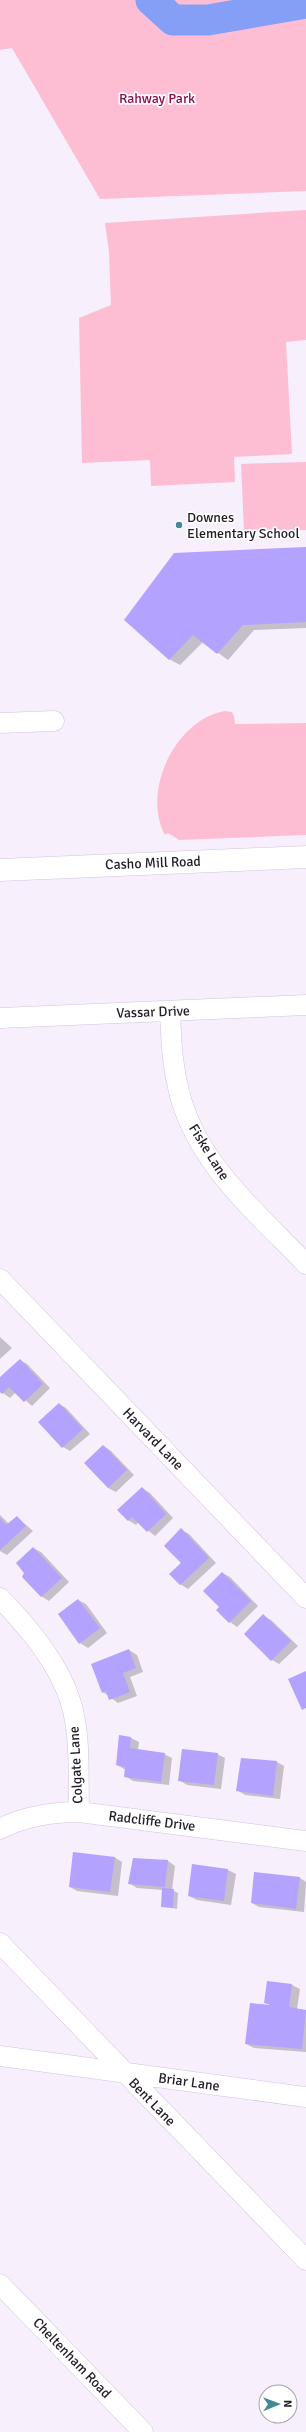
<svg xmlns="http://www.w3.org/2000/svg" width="306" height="2432" viewBox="0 0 306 2432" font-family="Signika,sans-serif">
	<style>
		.green { fill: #fdbed4 }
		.shadow { fill: #0003 }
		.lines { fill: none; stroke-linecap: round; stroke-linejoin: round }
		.river { stroke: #849ff5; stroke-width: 31 }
		.building { fill: #b3a2fe }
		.minor-casing { stroke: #d4c1e0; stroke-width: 21 }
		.tertiary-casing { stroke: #d4c1e0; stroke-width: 23 }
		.minor { stroke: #fff; stroke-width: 20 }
		.tertiary { stroke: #fff; stroke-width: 22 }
		.poi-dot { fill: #438a92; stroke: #fff; stroke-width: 1.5 }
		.labels { text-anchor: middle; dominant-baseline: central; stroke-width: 3.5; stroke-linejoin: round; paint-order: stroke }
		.park-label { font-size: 14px; fill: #880e4e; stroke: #fff }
		.poi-label { font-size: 14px; fill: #231c28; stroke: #fff; text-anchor: start }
		.street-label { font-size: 14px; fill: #231c28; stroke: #fff }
	</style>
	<rect width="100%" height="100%" fill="#f7effc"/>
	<path class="green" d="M0,0h306v191l-206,8 -88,-151 -12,2z
		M306,210v130l-20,2 6,112 -58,3 1,25 -84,4 -1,-26 -68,3 -3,-145 32,-13 -2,-53 -4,-29z
		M306,462v68l-62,2 -3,-68z
		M225,711l7,1 2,4 1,8 71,-1v112l-127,5 -11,-7 -3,2c-24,-44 11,-116 60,-124z"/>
	<path class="shadow" d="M306,548v80l-52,2 -26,30 -25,-18 -23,23 -11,-6 -44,-39z
		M0,1337l12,11 -12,11z
		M20,1360l7,4 23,24 -18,18 -16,-14 -6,6 -10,-7v-12z
		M59,1404l7,4 24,26 -20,17 -7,-4z
		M104,1446l7,5 23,24 -18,17 -8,-4z
		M142,1488l8,5 23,25 -18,18 -17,-14 -2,3 -8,-5z
		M0,1515l9,9 8,-7 16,14 -26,24 -7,-4z
		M181,1530l8,4 27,29 -28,26 -8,-5z
		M33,1548l8,4 28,30 -20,19 -8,-5z
		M222,1573l8,4 28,29 -21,21 -7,-5 -9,-15z
		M78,1600l8,4 21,29 -19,15 -8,-5z
		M263,1616l8,4 27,26 -19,18 -7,-4z
		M129,1650l8,5 6,17 -13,5 7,19 -19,7 -15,-11z
		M120,1736l11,2 8,4 -1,8 26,4 8,4 -3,27 -36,-4 -8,-5 1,-6 -9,-5z
		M217,1754l8,4 -4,31 -34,-4 -8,-5z
		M277,1762l7,4 -4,33 -35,-4 -8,-5z
		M114,1857l8,5 -4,34 -41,-5 -7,-4z
		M168,1861l7,5 -3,24 6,3 -1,16 -15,-3 1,-16 -26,-2 -8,-5z
		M193,1865l35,5 8,4 -5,31 -34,-5 -8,-4z
		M300,1878l6,4 -2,30 -45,-5 -7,-4z
		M292,1985l8,4 -3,20 9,2v41l-52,-4 -8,-4 26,-38 -6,-4z"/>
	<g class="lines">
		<path class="river" d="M151,0l22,20h35l98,-17"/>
	</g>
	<path class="building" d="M306,547v75l-63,3 -26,29 -24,-19 -24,25 -45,-40 50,-67z
		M20,1359l23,25 -19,18 -15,-15 -7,7 -2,-2v-15z
		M59,1403l24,26 -21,19 -24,-26z
		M103,1445l24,25 -19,18 -24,-25z
		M142,1487l24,27 -19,18 -15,-15 -4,4 -11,-11z
		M17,1516l9,10 -26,24v-32l6,7z
		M181,1528l28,30 -29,27 -11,-11 12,-11 -17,-17z
		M33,1547l29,31 -21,19 -19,-20 2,-4 -8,-10z
		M222,1572l29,29 -22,22 -13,-13 3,-3 -16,-16z
		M78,1599l22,29 -21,16 -21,-30z
		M263,1614l28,27 -20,20 -27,-27z
		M129,1649l7,19 -13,5 7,19 -21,8 -3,-9 -4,2 -11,-29z
		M306,1671v37l-4,2 -14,-31z
		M119,1735l12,2 -1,11 35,5 -4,29 -37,-5 1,-10 -9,-2z
		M182,1749l36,4 -4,32 -36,-4z
		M241,1758l36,3 -4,35 -37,-5z
		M73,1852l42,5 -5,35 -41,-5z
		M133,1858l35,2 -3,27 -37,-3z
		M192,1864l36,5 -4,32 -36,-5z
		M254,1872l46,5 -4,32 -45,-6z
		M162,1888l12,1 -1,19 -12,-1z
		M267,1981l25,3 -3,23 17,3 -4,39 -57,-5 5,-41 21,2 -7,-2z"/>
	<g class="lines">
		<g class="minor-casing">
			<path id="minor" d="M0,723l54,-2
				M170,1011c1,26 2,51 8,76 15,73 79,126 128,177
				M0,1018l306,-13
				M0,1279l306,319
				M0,1598c28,29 59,65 71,105 10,34 7,73 8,109
				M0,1829c25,-13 51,-17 79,-17l227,29
				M0,1943l306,317
				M0,2056l306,41
				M0,2284l143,148"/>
		</g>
		<g class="tertiary-casing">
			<path id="tertiary" d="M0,870l306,-13"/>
		</g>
		<use href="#minor" class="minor"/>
		<use href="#tertiary" class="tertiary"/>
	</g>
	<circle class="poi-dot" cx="179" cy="525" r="4"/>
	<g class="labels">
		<g class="park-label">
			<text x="157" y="98">Rahway Park</text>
		</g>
		<g class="poi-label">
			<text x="187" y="517">Downes<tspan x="187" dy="16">Elementary School</tspan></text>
		</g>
		<g class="street-label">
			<text transform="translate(153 863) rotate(-2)">Casho Mill Road</text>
			<text transform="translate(153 1012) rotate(-2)">Vassar Drive</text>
			<text transform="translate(209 1152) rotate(58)">Fiske Lane</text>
			<text transform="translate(153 1439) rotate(46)">Harvard Lane</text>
			<text transform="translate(76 1765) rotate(-93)">Colgate Lane</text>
			<text transform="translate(152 1821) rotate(7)">Radcliffe Drive</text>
			<text transform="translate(189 2082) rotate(8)">Briar Lane</text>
			<text transform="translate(152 2102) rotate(46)">Bent Lane</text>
			<text transform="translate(72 2358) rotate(46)">Cheltenham Road</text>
		</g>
	</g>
	<g transform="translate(278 2404) rotate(89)"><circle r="19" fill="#ffffff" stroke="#a7a4a9"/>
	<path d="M0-3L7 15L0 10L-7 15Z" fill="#438a92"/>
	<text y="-6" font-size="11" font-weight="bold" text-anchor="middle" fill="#231c28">N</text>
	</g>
</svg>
